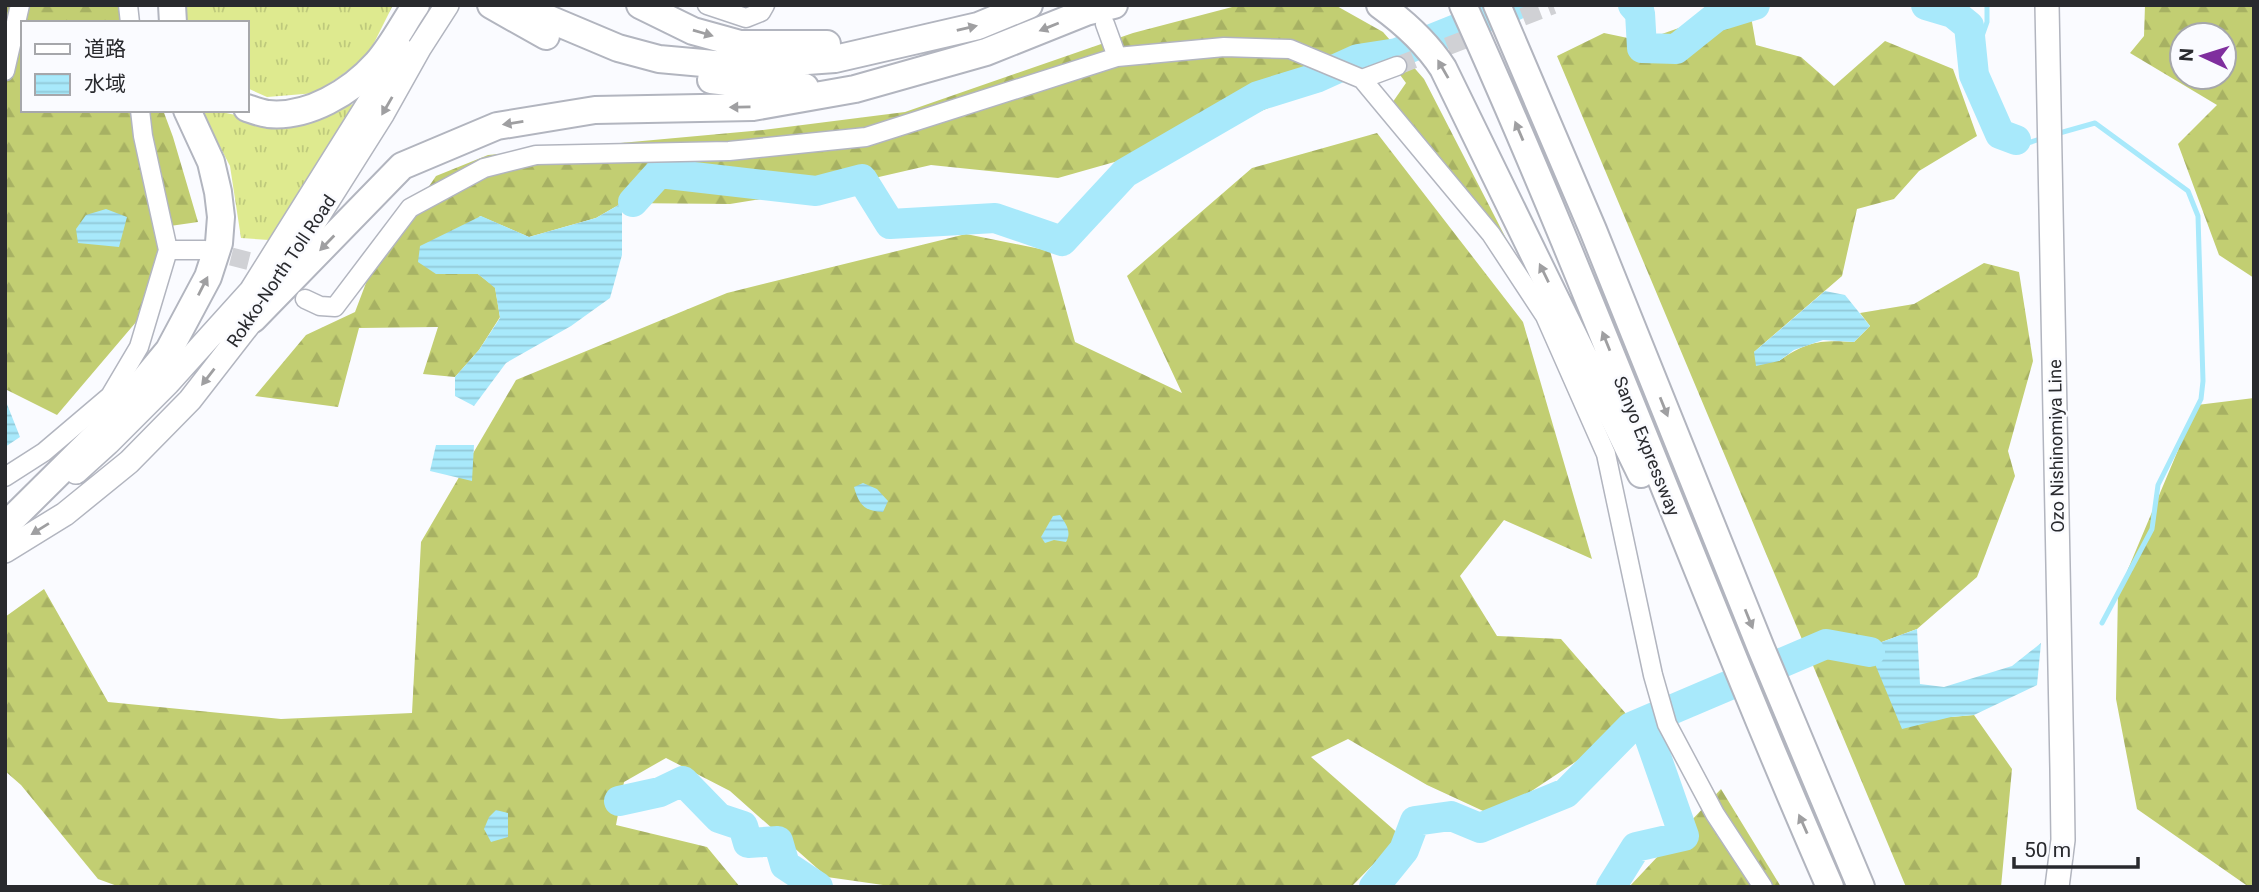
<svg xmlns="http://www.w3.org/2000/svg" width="2259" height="892" viewBox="0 0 2259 892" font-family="Roboto,'Noto Sans JP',sans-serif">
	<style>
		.grass { fill: url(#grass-tufts) }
		.forest { fill: url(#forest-firs); fill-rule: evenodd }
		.water { fill: url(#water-rules) }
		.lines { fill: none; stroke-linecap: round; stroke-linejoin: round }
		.stream { stroke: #a8e9fb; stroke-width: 5 }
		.river { stroke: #a8e9fb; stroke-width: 30 }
		.minor-tunnel { stroke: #d0d1d5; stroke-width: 18; stroke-dasharray: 18 9; stroke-linecap: butt }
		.minor-casing { stroke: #b2b5bf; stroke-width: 21 }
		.major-casing { stroke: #b2b5bf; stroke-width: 26 }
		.highway-casing { stroke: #b2b5bf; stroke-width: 30 }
		.minor { stroke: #fff; stroke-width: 18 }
		.major { stroke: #fff; stroke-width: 23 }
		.highway { stroke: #fff; stroke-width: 26 }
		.oneway { fill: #9f9fa1 }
		.labels { text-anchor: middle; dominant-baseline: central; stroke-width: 5; stroke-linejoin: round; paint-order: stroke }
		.street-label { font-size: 18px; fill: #292a2e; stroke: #fafbff }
	</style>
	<defs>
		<pattern id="grass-tufts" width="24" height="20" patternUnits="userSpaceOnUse" patternTransform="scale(1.75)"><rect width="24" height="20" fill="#deea8f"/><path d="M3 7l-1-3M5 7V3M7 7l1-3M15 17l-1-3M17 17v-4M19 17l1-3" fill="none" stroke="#bec97c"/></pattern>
		<pattern id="forest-firs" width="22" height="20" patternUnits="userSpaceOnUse" patternTransform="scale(1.75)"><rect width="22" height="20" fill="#c2ce72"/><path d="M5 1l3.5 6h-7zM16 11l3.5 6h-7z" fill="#a7b163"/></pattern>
		<pattern id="water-rules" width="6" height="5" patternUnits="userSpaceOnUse" patternTransform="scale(1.75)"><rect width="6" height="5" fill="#a8e9fb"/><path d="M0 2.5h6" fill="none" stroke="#91c8d7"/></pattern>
	</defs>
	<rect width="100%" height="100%" fill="#fafbff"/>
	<path class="grass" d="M182,5h211l-26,52 -51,36 -49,4 -20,-9v-65h-61z
		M356,103l-87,137 -28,-2 -11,-72 -29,-56h21l4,3 43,9 31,-1z"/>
	<path class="forest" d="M5,5h118l7,18h-107v87h140l10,27 25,85 -28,4 -5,62 -108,127 -52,-26z
		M1335,5l48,27 41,47 89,173 -123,-146 16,-23 -28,-38 -70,21 2,25 -125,51 -127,36 -127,-13 -100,23 -101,16 -108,-1 -26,15 -67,19 -49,-21 -44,58h42l17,13 5,30 -21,33 -24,27 -32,-3 15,-47 -79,1 -21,79 -83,-11 51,-61 49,-23 14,-37 67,-99 52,-21 275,-25 142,-18 228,-79 103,-27z
		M1744,5h5l7,40 45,12 33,29 51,-45 68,28 24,67 -58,35 -25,28 -37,10 -15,67 -88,76 25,9c28,-20 42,-21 75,-19l16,-16 -10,-13 54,-9 70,-41 35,9 14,89 -25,90 7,25 -38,101 -60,52 -38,14 72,74 23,-2 38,54 -11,118h-95l-349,-831 47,-23 38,8z
		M2145,5h109v273l-35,-23 -41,-111 39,-39 -87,-52 14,-17zM2224,35v42h-42v-42z
		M1377,133l146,189 69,237 -88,-39 -44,56 37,60 64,3 73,84 -140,93 -67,-31 -79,-46 -37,18 90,79 -50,51h-454l-70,-10 -97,-86 -64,-33 -42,24 -8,43 91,22 33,40h-620l-22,-8 -77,-94 -16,-14v-154l39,-28 64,113 173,17 131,-6 9,-171 95,-162 211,-87 239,-59 84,17 25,91 107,51 -55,-117 125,-108z
		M2254,398v489h-5l-112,-78 -21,-110 2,-106 79,-188z
		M1721,789l60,98h-152z"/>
	<path class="water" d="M622,203v52l-12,43 -39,28 -65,37 -32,43 -19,-10v-19l24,-27 21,-32 -5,-30 -17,-14h-42l-18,-12 2,-16 61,-30 48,21 67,-19z
		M106,209l21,8 -8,30 -41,-4 -2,-14 10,-14z
		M1825,291l20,4 25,31 -16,16 -31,-2 -29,10 -15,11 -23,5 -2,-14z
		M5,399l15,38 -15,10z
		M436,445h38l-2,36 -42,-10z
		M863,483l14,6 11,12 -5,11c-19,-1 -24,-7 -29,-25z
		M1060,515c6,9 12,17 6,27l-12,-2 -9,3 -4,-6 12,-21z
		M1917,629l3,55 24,3 68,-21 29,-23 -4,42 -63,30 -23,2 -49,12 -32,-77 9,-9z
		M496,810l12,3v24l-17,5 -7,-13 5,-12z"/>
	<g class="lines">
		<path class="stream" d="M1987,5v17l-7,20 3,25 26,64 7,9 9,4 18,-6
			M2056,134l39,-11 93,68 10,25 5,165 -2,18 -43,86 -6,44 -50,94"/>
		<path class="river" d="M1633,5l7,8 2,35 34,1 40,-32 39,-12
			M1926,5l27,8 16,13 5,49 26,59 16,6
			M633,202l26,-29 157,18 46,-12 28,45 105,-6 67,23 63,-68 133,-77 58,-18 42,-19 39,-6 119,-48
			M619,801l41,-9 23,-11 36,37 24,8 5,17 30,-2 7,24 33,22
			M1374,887l30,-37 11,-29 36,-5 29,12 86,-35 65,-66 195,-83 44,8
			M1611,887l25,-40 48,-11 -40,-114"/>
		<path class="minor-tunnel" d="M1397,66l156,-61
			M205,250l48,12 20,14"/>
		<g class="minor-casing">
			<path id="minor" d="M128,5l2,18
				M707,5l39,13 15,-6 4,-7
				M1105,24l12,33
				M1397,66l-35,13 129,155 54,82 61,138 47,221 14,49 48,90 48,73
				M5,71l15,-66
				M140,110l3,26 25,114
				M305,299l15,7 15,1 75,-99 74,-40 52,-13 193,-4 137,-14 251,-80 107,-10 66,2 72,30
				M5,477l39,-25 66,-56 29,-49 29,-97h37"/>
		</g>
		<g class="major-casing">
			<path id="major" d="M2047,5l15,764 1,71 -6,47
				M76,472l32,-29 60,-60 83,-92 151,-241
				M5,551l60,-37 64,-52 61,-62 63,-81 130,-206 37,-66 27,-42"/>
		</g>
		<g class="highway-casing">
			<path id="highway" d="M172,5l1,18
				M491,5l55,31
				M527,5l15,11 76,32 41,11 77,7 99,-7 143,-33 51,-21
				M640,5l53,26 47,13h87
				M1380,5c25,18 46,37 63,63l198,406
				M1463,5c131,290 239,590 367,882
				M1497,5l96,225 168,418 100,239
				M711,80l44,5 50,2
				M247,108c6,2 14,5 21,6 40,4 83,-22 109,-51 15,-17 26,-39 39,-58
				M253,319l149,-153 95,-40 98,-16 158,-3 102,-18 131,-37 100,-40 28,-7
				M5,526l103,-102 61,-74 39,-73 11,-34 2,-26 -3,-25 -7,-30 -24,-52"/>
		</g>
		<use href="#minor" class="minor"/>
		<use href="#major" class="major"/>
		<use href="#highway" class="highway"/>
	</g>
	<defs><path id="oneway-solid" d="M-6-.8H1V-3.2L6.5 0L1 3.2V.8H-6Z" transform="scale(1.75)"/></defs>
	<g class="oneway">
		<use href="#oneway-solid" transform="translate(1049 27) rotate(158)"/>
		<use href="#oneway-solid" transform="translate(967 28) rotate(-13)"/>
		<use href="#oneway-solid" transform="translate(703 33) rotate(16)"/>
		<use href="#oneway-solid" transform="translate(1443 69) rotate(-120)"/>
		<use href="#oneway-solid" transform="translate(387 106) rotate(120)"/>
		<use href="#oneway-solid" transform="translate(740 107) rotate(179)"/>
		<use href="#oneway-solid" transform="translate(513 123) rotate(171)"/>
		<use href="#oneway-solid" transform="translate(1519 131) rotate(-113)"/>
		<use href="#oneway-solid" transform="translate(327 243) rotate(134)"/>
		<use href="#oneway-solid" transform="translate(1544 273) rotate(-116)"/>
		<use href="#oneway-solid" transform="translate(203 286) rotate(-63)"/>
		<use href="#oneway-solid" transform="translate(1606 341) rotate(-112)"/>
		<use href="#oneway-solid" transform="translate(208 377) rotate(128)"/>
		<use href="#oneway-solid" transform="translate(1664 407) rotate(68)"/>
		<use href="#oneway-solid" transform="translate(40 529) rotate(148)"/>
		<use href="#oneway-solid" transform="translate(1749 619) rotate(68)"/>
		<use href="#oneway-solid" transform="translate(1803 824) rotate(-114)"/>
	</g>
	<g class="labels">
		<g class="street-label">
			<text transform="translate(281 271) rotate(-56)">Rokko-North Toll Road</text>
			<text transform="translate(1647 446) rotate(68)">Sanyo Expressway</text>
			<text transform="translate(2056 446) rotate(-91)">Ozo Nishinomiya Line</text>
		</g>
	</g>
	<rect width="2259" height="892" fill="none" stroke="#292a2e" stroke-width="14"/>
	<rect x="21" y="21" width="228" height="91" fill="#fafbff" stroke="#a6a7ab" stroke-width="2"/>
	<rect x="35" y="44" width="35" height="10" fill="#ffffff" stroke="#a6a7ab" stroke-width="2"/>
	<text x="84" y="56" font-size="21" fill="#292a2e">道路</text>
	<rect x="35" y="74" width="35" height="21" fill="url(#water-rules)" stroke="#a6a7ab" stroke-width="2"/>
	<text x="84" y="91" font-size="21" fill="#292a2e">水域</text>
	<g transform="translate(2203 56) rotate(274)"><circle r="33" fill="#fafbff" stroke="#a6a7ab" stroke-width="2"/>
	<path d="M0-5L12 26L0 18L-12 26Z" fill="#7f2e9e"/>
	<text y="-10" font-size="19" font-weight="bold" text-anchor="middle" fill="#292a2e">N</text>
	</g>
	<path d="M2014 857v10h124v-10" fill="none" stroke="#292a2e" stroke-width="3.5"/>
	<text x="2024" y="857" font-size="21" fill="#292a2e" stroke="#fafbff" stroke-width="5" paint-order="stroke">50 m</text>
</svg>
